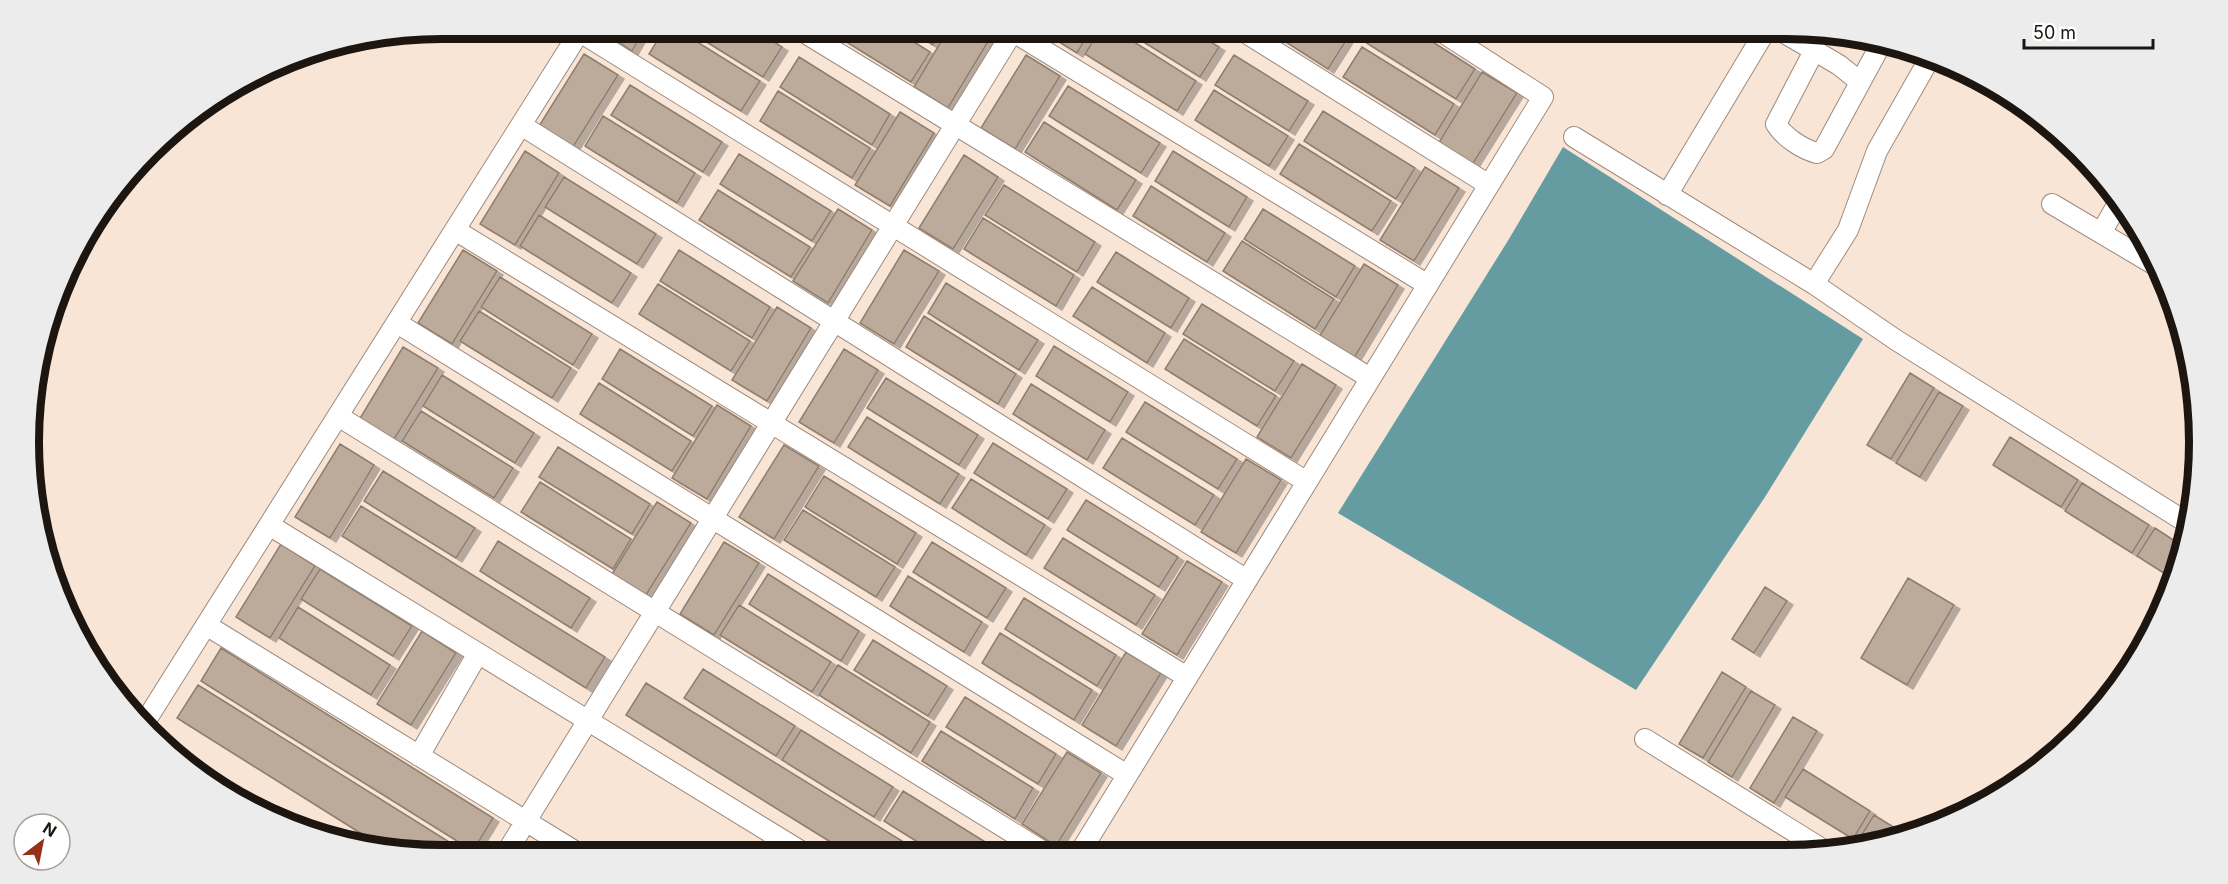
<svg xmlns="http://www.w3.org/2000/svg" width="2228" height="884" viewBox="0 0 2228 884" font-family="Inter,sans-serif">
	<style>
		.water { fill: #649ca1 }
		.building { fill: #bcab9a; stroke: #8e7e6e; stroke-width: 1.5; filter: url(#shadow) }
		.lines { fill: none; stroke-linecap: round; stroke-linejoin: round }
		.minor-casing { stroke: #9d8b7d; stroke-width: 22 }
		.minor { stroke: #fff; stroke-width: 20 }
		.rim { fill: none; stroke: #1d1610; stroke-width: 8 }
	</style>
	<defs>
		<filter id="shadow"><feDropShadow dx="6" dy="4" stdDeviation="0" flood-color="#0004"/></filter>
	</defs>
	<rect width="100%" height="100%" fill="#f9e5d6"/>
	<path class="water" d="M1563,147l300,192 -98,158 -129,193 -298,-177 171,-274z"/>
	<path class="building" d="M598,28h47l-13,23z
		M665,28h10l85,53 -19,30 -92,-57z
		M684,28h68l30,19 -19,30z
		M824,28h68l38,24 -19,30z
		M906,28h37l-10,17z
		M949,28h33l10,7 -44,73 -34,-21z
		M1045,28h47l-15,25 -34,-21z
		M1101,28h11l84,53 -19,30 -92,-57z
		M1121,28h67l31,19 -19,30z
		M1264,28h67l16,11 -19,30z
		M1373,28h38l64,41 -19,30 -91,-57z
		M1362,47l92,57 -19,31 -92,-58z
		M584,54l34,21 -45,72 -34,-21z
		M1026,55l34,21 -45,73 -34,-21z
		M1234,55l74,46 -19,30 -74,-46z
		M799,57l91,57 -18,31 -92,-58z
		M1482,72l35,21 -45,72 -34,-21z
		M630,85l92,57 -19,30 -92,-57z
		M1068,86l92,57 -19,30 -92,-57z
		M1214,90l74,46 -19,30 -74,-46z
		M778,91l92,57 -18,30 -92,-57z
		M1323,111l92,57 -19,31 -92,-58z
		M900,112l34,21 -44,73 -35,-21z
		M603,116l92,57 -18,30 -92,-57z
		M1044,122l92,58 -19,30 -92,-58z
		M1299,144l92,57 -19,30 -92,-57z
		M525,151l34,22 -44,72 -35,-21z
		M1173,151l74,46 -18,30 -74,-46z
		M739,154l92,57 -19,30 -92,-57z
		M964,155l34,22 -45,72 -34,-21z
		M1425,167l34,21 -45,73 -34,-21z
		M564,177l92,57 -19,30 -92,-57z
		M1004,185l91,57 -18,30 -92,-57z
		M1151,186l74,47 -18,29 -74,-46z
		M718,190l92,57 -19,30 -92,-57z
		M838,209l34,21 -44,73 -35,-22z
		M1263,209l92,57 -19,31 -92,-58z
		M539,215l92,58 -19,30 -92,-57z
		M983,218l91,57 -18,31 -92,-57z
		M1242,241l92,58 -19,30 -92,-58z
		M463,250l34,21 -45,73 -34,-21z
		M679,250l91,57 -18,31 -92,-57z
		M904,250l35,21 -45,73 -34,-21z
		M1116,252l73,46 -18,30 -74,-46z
		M1364,264l34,21 -44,73 -35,-21z
		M500,277l92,57 -19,31 -92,-58z
		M946,283l92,57 -19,30 -91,-57z
		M658,284l92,57 -19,30 -92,-57z
		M1092,287l73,46 -18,30 -74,-47z
		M1202,304l92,57 -19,30 -92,-57z
		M777,307l34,21 -44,73 -35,-21z
		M479,311l92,57 -19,30 -92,-57z
		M924,316l92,58 -18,30 -92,-57z
		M1184,339l92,57 -19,30 -92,-57z
		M1054,346l74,46 -18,30 -74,-46z
		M403,347l35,21 -45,73 -34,-21z
		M620,349l92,57 -19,30 -91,-57z
		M844,349l34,21 -44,73 -35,-21z
		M1302,364l34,21 -45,73 -34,-21z
		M1910,373l24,15 -43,71 -24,-14z
		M442,375l92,58 -19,30 -92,-57z
		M886,378l92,57 -19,30 -92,-57z
		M599,383l92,58 -19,30 -92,-57z
		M1031,384l74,46 -18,30 -74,-46z
		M1939,392l24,14 -43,71 -24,-14z
		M1145,402l92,57 -19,30 -92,-57z
		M717,405l34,21 -44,73 -35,-21z
		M421,411l92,57 -19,30 -92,-57z
		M867,417l92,57 -19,30 -92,-57z
		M2010,437l68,43 -17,27 -68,-42z
		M1122,438l92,57 -19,30 -92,-57z
		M993,443l74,46 -19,30 -74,-46z
		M340,444l34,21 -44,73 -35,-21z
		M784,445l35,21 -45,73 -35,-22z
		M558,447l92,57 -18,30 -93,-57z
		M1246,459l35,21 -45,73 -35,-21z
		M383,471l92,57 -19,30 -92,-57z
		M824,476l92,57 -19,31 -92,-57z
		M971,479l74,46 -19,30 -74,-47z
		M540,482l91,57 -18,30 -92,-57z
		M2082,483l67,42 -17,28 -67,-42z
		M1086,500l92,57 -19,30 -92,-57z
		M657,502l34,21 -45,72 -34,-21z
		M361,506l244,151 -19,31 -244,-152z
		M803,510l92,57 -19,30 -92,-57z
		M2155,528l29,19 -9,33 -38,-24z
		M1063,538l92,57 -19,30 -92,-57z
		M498,541l92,57 -19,30 -91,-57z
		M724,542l35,21 -45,72 -34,-21z
		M932,542l74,46 -19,30 -74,-46z
		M281,544l34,22 -45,72 -34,-21z
		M1187,561l35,21 -45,73 -35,-21z
		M320,569l92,57 -19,30 -92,-57z
		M768,574l91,57 -18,30 -92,-57z
		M908,576l74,46 -18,30 -74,-46z
		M1908,578l46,27 -47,80 -46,-27z
		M1765,587l22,14 -33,52 -22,-14z
		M1024,598l92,57 -19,31 -92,-57z
		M739,605l92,57 -19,30 -92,-57z
		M298,607l92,58 -19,30 -92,-57z
		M422,631l34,22 -45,72 -34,-21z
		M1000,633l92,57 -18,30 -92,-57z
		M873,640l74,46 -19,30 -74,-46z
		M221,648l272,170 -20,33 -272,-170z
		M1126,652l35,21 -45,73 -34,-21z
		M838,665l92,57 -19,31 -92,-58z
		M703,669l92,57 -19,30 -92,-58z
		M1722,672l24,15 -43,71 -24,-14z
		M646,683l277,171h-73l-224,-139z
		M198,685l272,170h-1l-27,1 -61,-10 -204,-128z
		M1751,691l24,14 -43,72 -24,-15z
		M965,697l91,57 -18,30 -92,-57z
		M1793,717l24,14 -43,72 -24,-15z
		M801,730l92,57 -19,30 -92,-57z
		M941,731l92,57 -18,31 -93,-58z
		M1067,752l34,21 -45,73 -34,-22z
		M1803,769l67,42 -17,28 -68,-42z
		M903,791l92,57 -4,6h-54l-53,-33z
		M1874,815l29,18 -41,12 -5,-3z"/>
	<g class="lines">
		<g class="minor-casing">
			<path id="minor" d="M797,28l573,350
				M1007,28l421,257
				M1238,28l251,157
				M1776,28l63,37 20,16
				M580,32l727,450
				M1814,51l-38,73c8,13 26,25 41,29l7,-4 57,-105
				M521,125l726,455
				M1574,137l240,147 82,56 293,184
				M1667,195l100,-167
				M2052,204l108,64
				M455,230l732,447
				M2101,233l19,-33
				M1814,284l34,-54 29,-79 54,-95
				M397,323l730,452
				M338,416l709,438
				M269,525l538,330
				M206,625l375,230
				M145,722l437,-694
				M1645,739l182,113
				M419,756l59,-103
				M1079,854l464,-757 -107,-69
				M505,855l510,-827"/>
		</g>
		<use href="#minor" class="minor"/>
	</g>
	<path d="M0 0H2228V884H0ZM442 39H1786A403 403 0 0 1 2189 442V442A403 403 0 0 1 1786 845H442A403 403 0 0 1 39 442V442A403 403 0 0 1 442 39Z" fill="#edecec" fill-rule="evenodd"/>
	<path class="rim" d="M442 39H1786A403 403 0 0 1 2189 442V442A403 403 0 0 1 1786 845H442A403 403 0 0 1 39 442V442A403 403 0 0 1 442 39Z"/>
	<g transform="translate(42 842) rotate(32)"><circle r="28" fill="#ffffff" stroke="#a5a29f" stroke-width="1.5"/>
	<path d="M0-4.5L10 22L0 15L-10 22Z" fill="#983019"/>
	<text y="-9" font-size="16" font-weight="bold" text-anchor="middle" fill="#1d1610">N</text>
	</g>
	<path d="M2024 39v9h129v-9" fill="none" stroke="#1d1610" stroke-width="3"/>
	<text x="2033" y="39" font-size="18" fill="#1d1610" stroke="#ffffff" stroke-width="4.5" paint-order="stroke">50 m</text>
</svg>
